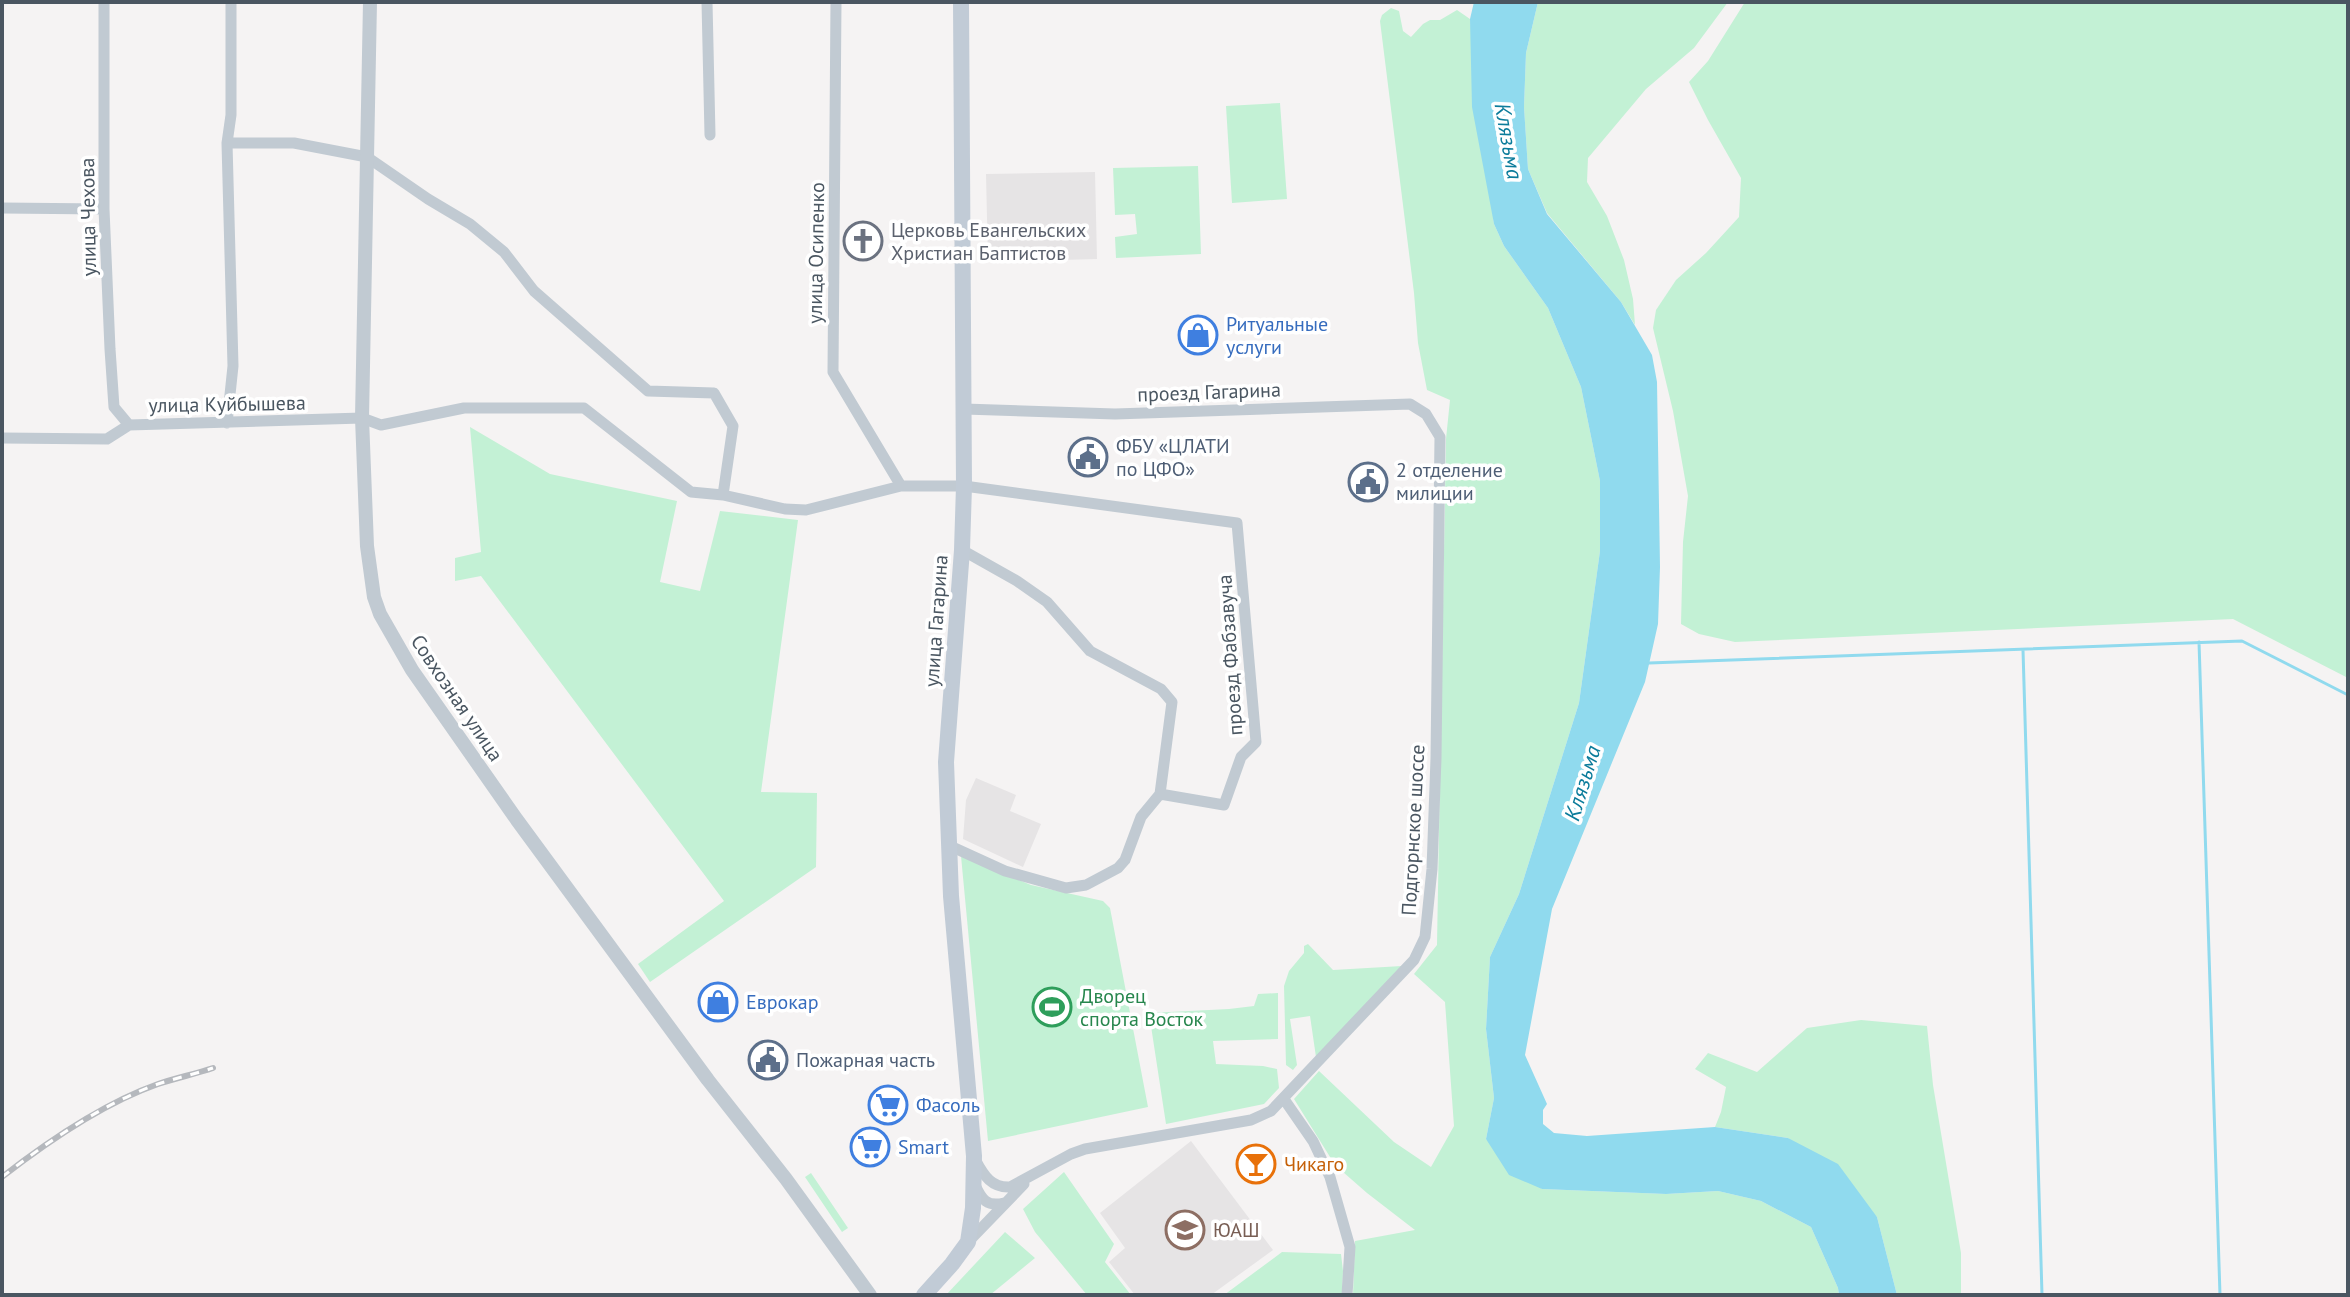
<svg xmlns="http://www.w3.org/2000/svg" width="2350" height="1297" viewBox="0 0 2350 1297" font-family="'PT Sans',sans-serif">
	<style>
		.education { fill: #e6e4e5 }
		.green { fill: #c3f1d5 }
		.water { fill: #90daee }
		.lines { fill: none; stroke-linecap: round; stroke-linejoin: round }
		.stream { stroke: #90daee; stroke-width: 3 }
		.minor { stroke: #c1cad2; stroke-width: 11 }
		.tertiary { stroke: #c1cad2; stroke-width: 14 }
		.secondary { stroke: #c1cbd6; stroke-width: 16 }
		.rail-casing { stroke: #b5b8bd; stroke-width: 6 }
		.rail { stroke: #fff; stroke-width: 3; stroke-dasharray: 9; stroke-linecap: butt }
		.labels { text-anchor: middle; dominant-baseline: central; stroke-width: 7; stroke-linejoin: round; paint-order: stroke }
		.street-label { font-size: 20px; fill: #4a5661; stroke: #fff }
		.worship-label { font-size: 20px; fill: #5b616d; stroke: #fff; text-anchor: start }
		.shop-label { font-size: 20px; fill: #366cbe; stroke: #fff; text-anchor: start }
		.service-label { font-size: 20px; fill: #4e5e75; stroke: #fff; text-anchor: start }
		.leisure-label { font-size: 20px; fill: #27864d; stroke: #fff; text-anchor: start }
		.food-label { font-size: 20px; fill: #c56008; stroke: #fff; text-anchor: start }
		.education-label { font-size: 20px; fill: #785e54; stroke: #fff; text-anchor: start }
		.water-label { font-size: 22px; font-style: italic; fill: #0c7c9b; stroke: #fff }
	</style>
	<rect width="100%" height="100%" fill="#f5f3f3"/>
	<path class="education" d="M1095,172l2,87 -109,3 -2,-88z
		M976,778l40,17 -6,16 31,13 -18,43 -60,-28 3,-39z
		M1191,1141l82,109 -62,45h-76l-26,-33 16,-14 -25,-35z"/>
	<path class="green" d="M1538,2h190l-34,46 -48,41 -58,69 -1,24 20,34 17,44 9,39 2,26 -14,-23 -74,-89 -19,-44 -4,-62 2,-54z
		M1745,2h603v676l-115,-59 -498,23 -36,-8 -18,-10 2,-82 5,-46 -15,-85 -20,-83 3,-18 20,-30 30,-27 33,-36 2,-39 -33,-58 -19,-38 19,-21z
		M1391,8l8,3 4,20 8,6 12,-13 7,-4h10l17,-10 13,9 24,205 10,22 44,62 33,79 19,94v70l-21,152 -60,191 -29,63 -4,72 8,69 -8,41 56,50 124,5 52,-3 43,10 50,26 27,61 1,7h-486l2,-54 60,-11 -48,-37 -32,-28 -41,-66 25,-28 75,71 37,25 23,-41 -9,-124 -31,-28 23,-29 9,-506 4,-39 -23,-10 -9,-47 -4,-50 -34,-272 2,-6z
		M1280,103l7,96 -55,4 -6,-97z
		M1198,166l3,88 -85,4 -1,-21 22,-3 -2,-20 -20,1 -2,-47z
		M470,427l80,47 127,27 -17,81 40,9 20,-80 78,9 -37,272 56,1 -1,74 -166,115 -12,-18 86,-63 -243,-325 -26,5v-23l26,-6z
		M961,856l70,29 72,16 7,7 38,199 -160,34z
		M1308,944l25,26 69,-4 -86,91 -6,-41 -20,3 7,46 -4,5 -7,-5 -2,-79 5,-15 15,-18v-7z
		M1278,993v46l-65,2 3,23 47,2 14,3 2,19 -15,16 -98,20 -17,-111 80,-4 25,-3 4,-12z
		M1861,1020l66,6 6,59 28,168v42h-64l-20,-78 -89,-79 -73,-11 6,-15 5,-25 -31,-18 13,-16 49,19 50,-44z
		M1064,1172l50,72 -9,18 26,33h-44l-52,-63 -12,-23z
		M811,1173l37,55 -6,4 -37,-55z
		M1005,1232l30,26 -45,37h-44z
		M1282,1252l59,2 2,17 -1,24h-118z"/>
	<path class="water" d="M1474,2h64l-12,51 -2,54 4,62 19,45 74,88 31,53 5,27 3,185 -2,57 -13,58 -93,227 -27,146 22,49 -4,6v14l11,9 33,3 128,-9 73,11 50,26 39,53 20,78h-58l-1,-7 -27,-61 -50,-26 -43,-10 -52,3 -124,-5 -33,-14 -23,-36 8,-41 -8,-69 4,-72 29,-63 60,-191 21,-152v-70l-19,-94 -33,-79 -44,-62 -10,-22 -22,-117 -2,-88z"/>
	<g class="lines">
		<path class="stream" d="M2199,642l21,653
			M2023,650l19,645
			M1649,663l593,-22 106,54"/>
		<path class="minor" d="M104,2v207l6,140 4,58 15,18
			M707,2l3,133
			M836,2l-3,370 68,114
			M227,143h67l73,14 61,42 42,25 34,28 30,39 114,100 66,2 19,33 -10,69
			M2,208l102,1
			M964,409l151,5 295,-10 16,10 14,23 -4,321 -4,111 -7,68 -11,23 -143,151 -20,9 -166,29 -14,5 -61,33c-18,1 -26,-11 -34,-26
			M227,423l6,-57 -6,-223 4,-28v-113
			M2,438l105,1 22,-14 233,-7 19,7 83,-17h120l107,84 32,3 62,14 21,1 95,-24h63l273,37 19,219 -15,15 -17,48 -64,-11
			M948,845l57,26 61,17 20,-3 32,-17 7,-8 16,-43 19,-23 12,-92 -11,-13 -71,-38 -43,-49 -30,-21 -55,-31
			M1284,1099l29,42 17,36 20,70 -3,48
			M975,1185c7,15 12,22 29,18
			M969,1241l55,-57"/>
		<path class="tertiary" d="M370,2l-8,416 5,128 7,51 6,17 32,56 105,150 191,260 78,99 84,116"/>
		<path class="secondary" d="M924,1295l28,-31 16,-22 5,-34 1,-52 -23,-260 -5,-134 16,-212 2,-64 -3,-484"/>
		<g class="rail-casing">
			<path id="rail" d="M2,1177c45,-35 102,-74 156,-93 18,-6 37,-10 55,-16"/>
		</g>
		<use href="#rail" class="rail"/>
	</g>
	<defs>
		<g id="church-ring" transform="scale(2)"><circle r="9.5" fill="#fff" stroke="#6b7280" stroke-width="1.5"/><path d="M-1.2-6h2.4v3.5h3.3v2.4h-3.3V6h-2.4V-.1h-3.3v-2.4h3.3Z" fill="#6b7280"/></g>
		<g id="shop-ring" transform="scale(2)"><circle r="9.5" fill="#fff" stroke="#3f7fe0" stroke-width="1.5"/><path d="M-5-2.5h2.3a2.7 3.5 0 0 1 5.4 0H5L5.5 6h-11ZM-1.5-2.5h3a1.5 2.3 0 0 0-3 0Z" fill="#3f7fe0"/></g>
		<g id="civic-ring" transform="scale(2)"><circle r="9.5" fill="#fff" stroke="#5c6f8a" stroke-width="1.5"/><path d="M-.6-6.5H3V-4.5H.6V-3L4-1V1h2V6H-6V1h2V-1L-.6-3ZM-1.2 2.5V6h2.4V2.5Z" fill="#5c6f8a"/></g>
		<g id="stadium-ring" transform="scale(2)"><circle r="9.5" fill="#fff" stroke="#2e9e5b" stroke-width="1.5"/><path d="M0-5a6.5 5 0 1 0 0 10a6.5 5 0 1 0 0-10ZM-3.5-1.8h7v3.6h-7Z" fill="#2e9e5b"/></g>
		<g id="supermarket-ring" transform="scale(2)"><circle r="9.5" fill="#fff" stroke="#3f7fe0" stroke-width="1.5"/><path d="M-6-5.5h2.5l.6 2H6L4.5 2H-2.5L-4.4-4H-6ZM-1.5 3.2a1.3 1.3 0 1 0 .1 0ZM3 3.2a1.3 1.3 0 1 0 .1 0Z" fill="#3f7fe0"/></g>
		<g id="bar-ring" transform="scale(2)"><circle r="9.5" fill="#fff" stroke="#e8710a" stroke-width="1.5"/><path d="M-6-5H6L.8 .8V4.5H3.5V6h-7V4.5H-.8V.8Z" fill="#e8710a"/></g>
		<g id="university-ring" transform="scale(2)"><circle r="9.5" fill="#fff" stroke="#8d6e63" stroke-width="1.5"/><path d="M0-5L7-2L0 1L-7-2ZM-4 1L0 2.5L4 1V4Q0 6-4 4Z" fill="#8d6e63"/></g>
	</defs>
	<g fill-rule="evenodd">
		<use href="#church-ring" x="863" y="241"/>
		<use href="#shop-ring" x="1198" y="335"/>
		<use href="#civic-ring" x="1088" y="457"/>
		<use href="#civic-ring" x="1368" y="482"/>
		<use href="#shop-ring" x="718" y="1002"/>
		<use href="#stadium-ring" x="1052" y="1007"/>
		<use href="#civic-ring" x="768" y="1060"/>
		<use href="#supermarket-ring" x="888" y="1105"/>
		<use href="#supermarket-ring" x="870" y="1147"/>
		<use href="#bar-ring" x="1256" y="1164"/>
		<use href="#university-ring" x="1185" y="1230"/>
	</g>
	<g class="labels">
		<g class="street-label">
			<text transform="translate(88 217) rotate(-91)">улица Чехова</text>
			<text transform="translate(816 253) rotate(-89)">улица Осипенко</text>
			<text transform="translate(1209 392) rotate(-2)">проезд Гагарина</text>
			<text transform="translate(227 404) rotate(-1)">улица Куйбышева</text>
			<text transform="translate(936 621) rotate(-86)">улица Гагарина</text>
			<text transform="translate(1230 655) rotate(-94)">проезд Фабзавуча</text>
			<text transform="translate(457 698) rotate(56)">Совхозная улица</text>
			<text transform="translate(1413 830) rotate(-87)">Подгорнское шоссе</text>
		</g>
		<g class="worship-label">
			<text x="891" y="230">Церковь Евангельских<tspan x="891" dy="23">Христиан Баптистов</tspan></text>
		</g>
		<g class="shop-label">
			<text x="1226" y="324">Ритуальные<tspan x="1226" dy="23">услуги</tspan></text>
			<text x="746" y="1002">Еврокар</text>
			<text x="916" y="1105">Фасоль</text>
			<text x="898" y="1147">Smart</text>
		</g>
		<g class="service-label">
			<text x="1116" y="446">ФБУ «ЦЛАТИ<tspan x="1116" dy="23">по ЦФО»</tspan></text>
			<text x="1396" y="470">2 отделение<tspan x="1396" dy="23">милиции</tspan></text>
			<text x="796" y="1060">Пожарная часть</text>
		</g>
		<g class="leisure-label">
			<text x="1080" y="996">Дворец<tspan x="1080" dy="23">спорта Восток</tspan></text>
		</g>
		<g class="food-label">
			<text x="1284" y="1164">Чикаго</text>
		</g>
		<g class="education-label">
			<text x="1213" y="1230">ЮАШ</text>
		</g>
		<g class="water-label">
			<text transform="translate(1509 141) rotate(80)">Клязьма</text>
			<text transform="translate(1582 783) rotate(-73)">Клязьма</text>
		</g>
	</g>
	<rect width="2350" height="1297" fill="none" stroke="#4a5661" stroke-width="8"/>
</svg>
